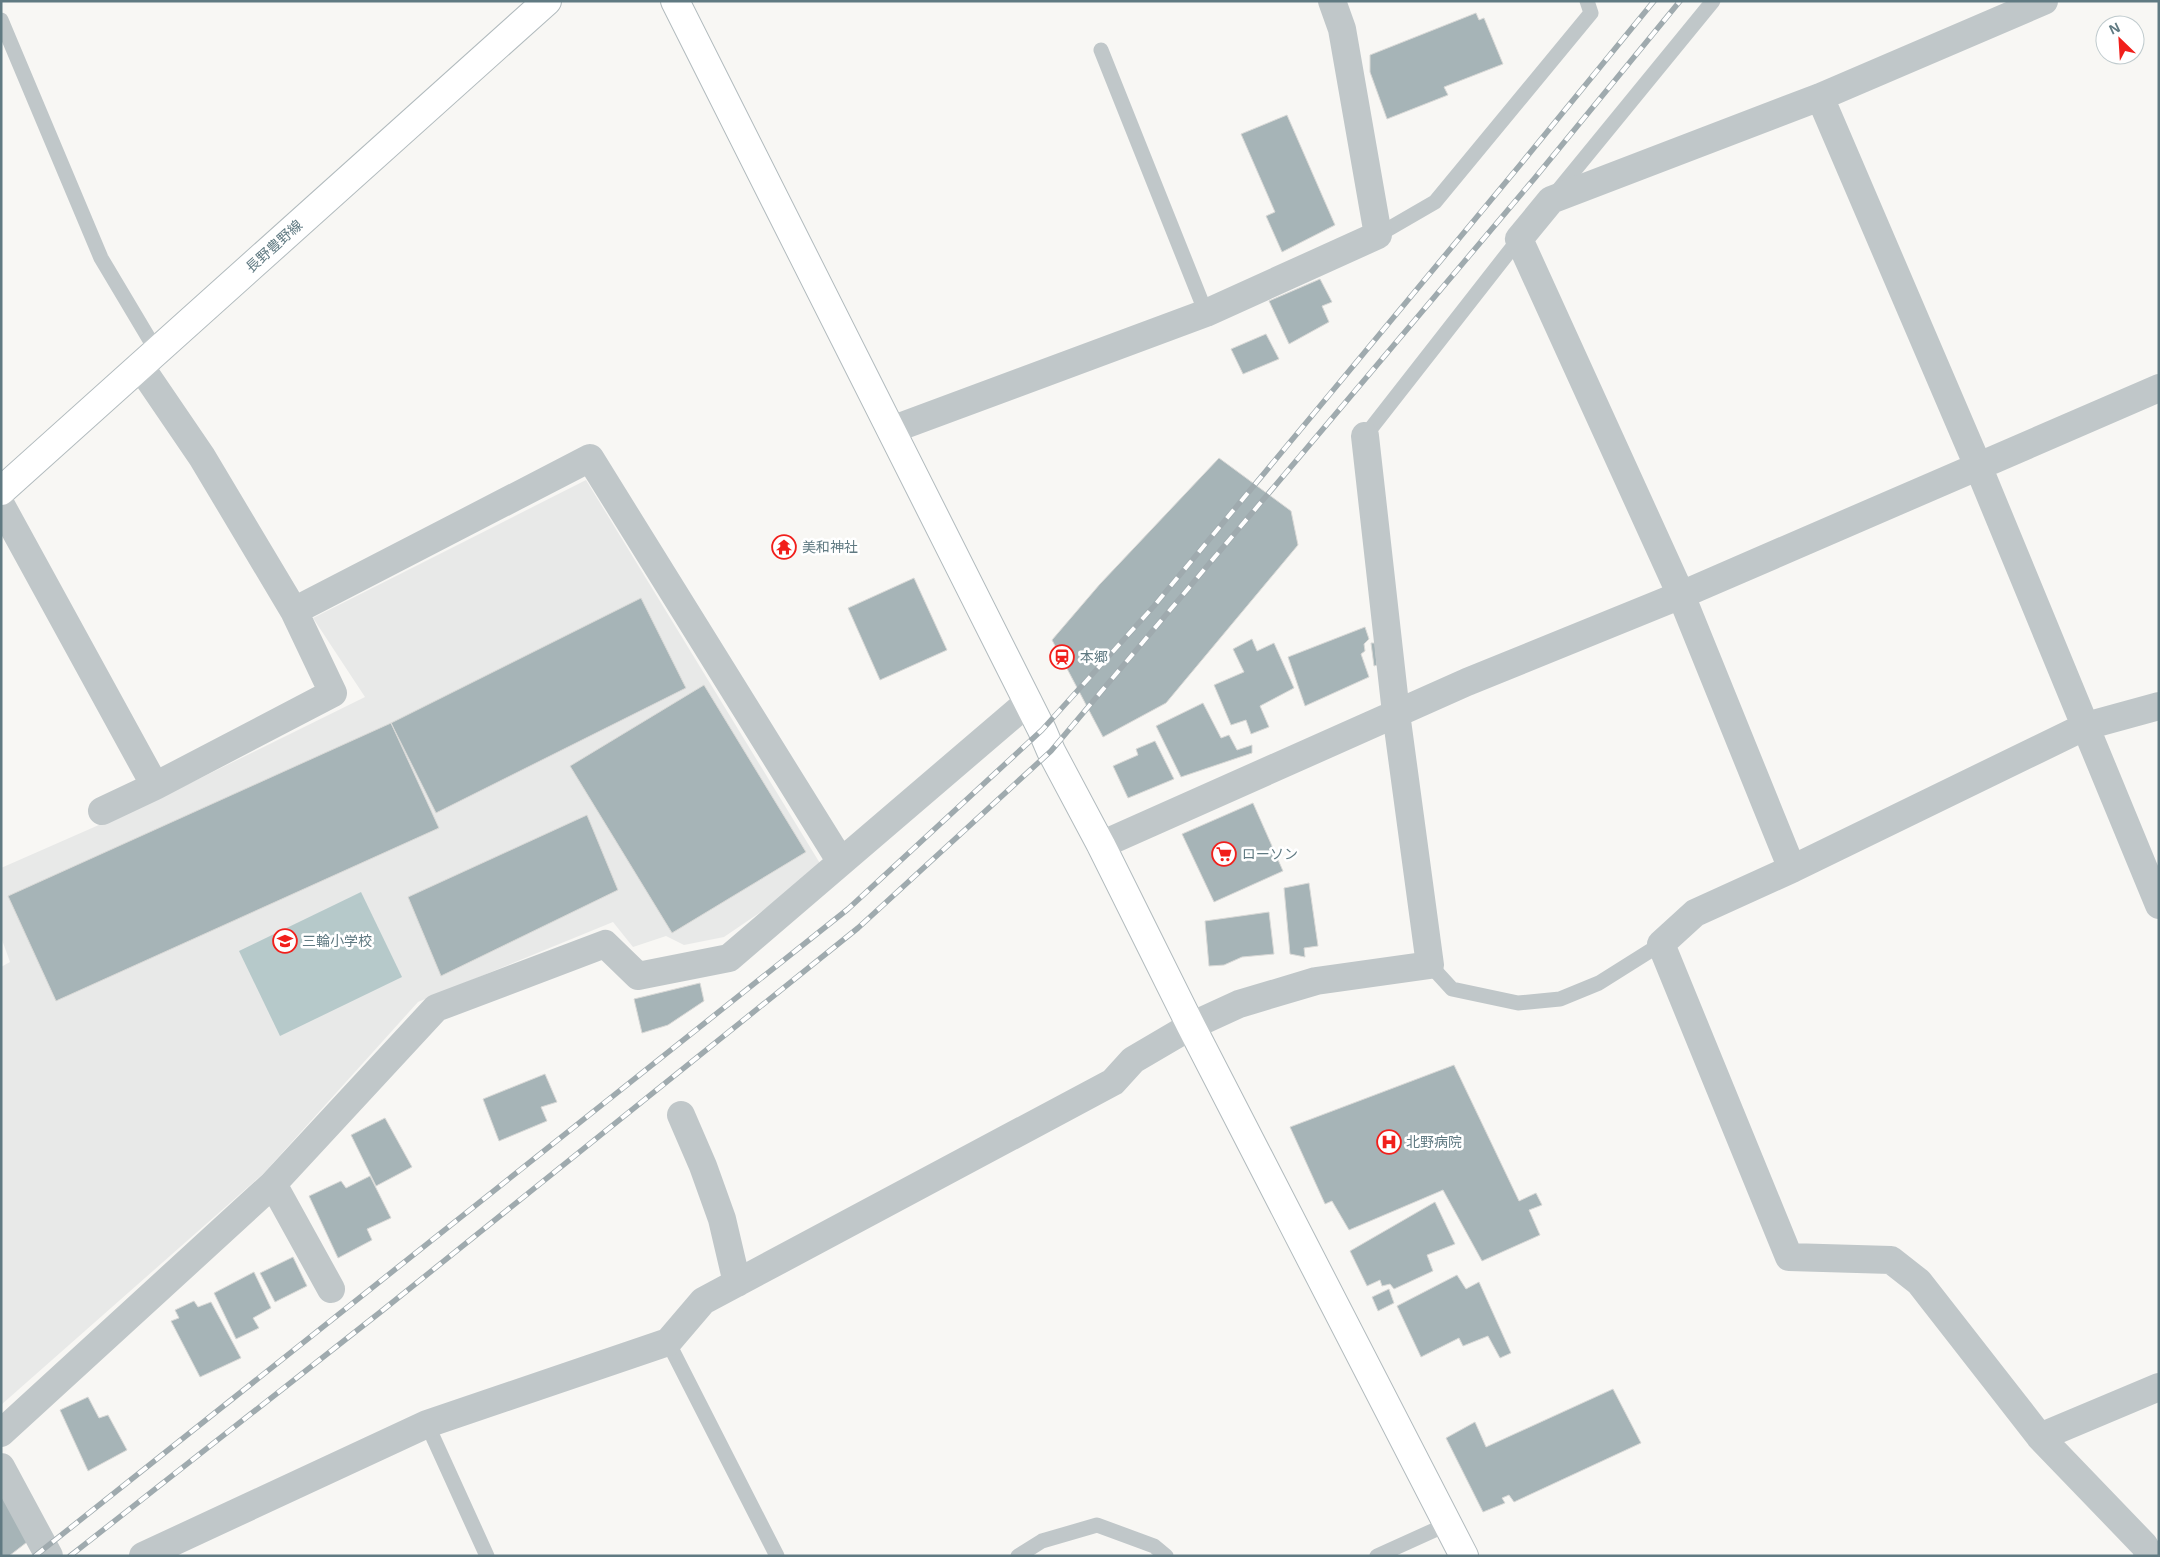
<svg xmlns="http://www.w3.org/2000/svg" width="2160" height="1557" viewBox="0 0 2160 1557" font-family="Helvetica,'Noto Sans JP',sans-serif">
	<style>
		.built { fill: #e8e9e8 }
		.water { fill: #b6c9ca }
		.building { fill: #a6b4b7; stroke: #d9d9d7 }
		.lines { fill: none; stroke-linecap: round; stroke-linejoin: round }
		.secondary-casing { stroke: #b2bbbe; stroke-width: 30 }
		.lane { stroke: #c0c7c9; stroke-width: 15 }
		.street { stroke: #c0c7c9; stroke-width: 28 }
		.secondary { stroke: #fff; stroke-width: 28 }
		.rail-casing { stroke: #9faaae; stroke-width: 5.5 }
		.rail { stroke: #fff; stroke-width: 4; stroke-dasharray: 11; stroke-linecap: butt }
		.labels { text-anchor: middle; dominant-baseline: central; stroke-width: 5; stroke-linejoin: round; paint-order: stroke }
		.street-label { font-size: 14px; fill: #607a82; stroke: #fff }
		.poi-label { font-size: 14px; fill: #607a82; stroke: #fff; text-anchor: start }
	</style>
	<rect width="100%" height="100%" fill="#f8f7f4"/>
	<path class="built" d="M586,480l235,385 -9,12 -88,60 -40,8 -18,-9 -33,11 -20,-25 -195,80 -154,171 -263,232v-438l9,-5 -9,-25v-69l157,-69 207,-102 -52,-79z"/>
	<path class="water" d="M361,892l41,85 -122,59 -41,-85z"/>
	<path class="building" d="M1476,13l3,7 5,-2 19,46 -59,23 4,8 -61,24 -17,-47v-17z
		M1287,115l48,110 -53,27 -16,-36 9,-4 -34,-78z
		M1320,279l12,23 -10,4 7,16 -40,22 -20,-43z
		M1266,334l13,25 -36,15 -12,-25z
		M1219,458l72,53 7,34 -132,158 -63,34 -51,-97 48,-56z
		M914,578l33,72 -67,30 -32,-72z
		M641,598l45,90 -250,125 -45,-90z
		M1365,627l4,12 -5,5 1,7 -4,3 8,23 -64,29 -17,-49z
		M1252,639l5,12 17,-8 20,45 -34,18 9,21 -18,7 -5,-14 -15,5 -17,-40 30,-13 -11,-23z
		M1371,643h4l2,22 -3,1z
		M704,685l102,167 -134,81 -102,-167z
		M1203,703l18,35 8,-3 8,15 15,-5v8l-71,24 -25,-51z
		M391,723l48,105 -383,173 -48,-105z
		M1155,741l19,38 -46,19 -15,-32 25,-11 -2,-6z
		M1253,803l30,68 -69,31 -32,-68z
		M587,815l31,75 -177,86 -33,-79z
		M1309,883l9,63 -14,2 1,9 -15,-3 -6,-66z
		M1269,912l5,42 -32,3 -18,8 -15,1 -4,-45z
		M700,983l4,18 -36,24 -26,8 -8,-34z
		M1454,1065l65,136 17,-8 6,12 -13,5 11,25 -58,26 -39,-71 -94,40 -17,-29 -7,3 -35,-77z
		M545,1074l12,28 -16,5 6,14 -48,20 -16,-42z
		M385,1118l27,49 -36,19 -25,-51z
		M370,1176l21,42 -24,11 5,11 -34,18 -29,-62 32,-15 5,7z
		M1435,1202l20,42 -28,11 6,16 -39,18 -4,-5 -8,2 -2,-6 -13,6 -17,-35z
		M293,1257l14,29 -32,16 -15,-29z
		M254,1272l17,36 -18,10 6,10 -23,11 -22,-46z
		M1457,1275l9,14 13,-7 32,71 -11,5 -12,-22 -25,10 -4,-8 -38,19 -24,-51z
		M1389,1289l5,14 -16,8 -6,-14z
		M194,1301l4,6 13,-5 30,56 -41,19 -29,-56 8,-3 -4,-8z
		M1613,1389l28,54 -127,59 -5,-7 -7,3 3,5 -22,9 -37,-74 29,-16 11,25z
		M88,1397l11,21 9,-3 19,35 -39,21 -28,-61z
		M1,1494l30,45 -22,17h-8z"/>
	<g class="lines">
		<g class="secondary-casing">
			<path id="secondary" d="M675,1l367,729 9,21 50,94 90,181 273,530
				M1,491l546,-490"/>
		</g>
		<path class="lane" d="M1,20l100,238 56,94
			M1101,50l105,263
			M1556,193l157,-192
			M1378,235l57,-33 156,-189 -4,-12
			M1365,436l154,-197
			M1430,965l22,24 66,14 42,-4 39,-16 62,-39
			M668,1342l109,214
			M427,1424l60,132
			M1018,1556l24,-15 55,-16 57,21 12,10
			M1377,1556l71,-32"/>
		<path class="street" d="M1820,97l158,369 181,439
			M140,366l62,91 92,154 39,82 -178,93
			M891,430l315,-117 172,-78 -36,-206 -10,-28
			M1,505l154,281 -53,25
			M294,611l296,-153 251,404
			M1101,845l366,-163 214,-87 478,-207
			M1792,869l-111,-274 -162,-356 32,-39 269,-103 224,-96
			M681,1115l22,51 19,53 15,64
			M273,1184l58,105
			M1,1433l272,-249 163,-176 169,-64 33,32 91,-18 299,-256
			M2040,1437l119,-50
			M1,1467l48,89
			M143,1556l284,-132 241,-82 35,-41 410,-219 20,-22 58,-34 48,-22 77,-23 114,-16 -34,-252 -31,-277
			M2150,1556l-6,-11 -104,-108 -121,-155 -28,-22 -102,-3 -128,-313 34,-31 97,-44 294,-143 73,-20"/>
		<use href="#secondary" class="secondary"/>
		<g class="rail-casing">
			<path id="rail" d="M35,1556l813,-647 194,-179 112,-124 366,-441 134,-164
				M70,1556l313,-246 475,-382 193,-177 483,-572 146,-178"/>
		</g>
		<use href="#rail" class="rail"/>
	</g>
	<defs>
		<g id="temple-ring" transform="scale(1.25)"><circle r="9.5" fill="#fff" stroke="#f11f1b" stroke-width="1.5"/><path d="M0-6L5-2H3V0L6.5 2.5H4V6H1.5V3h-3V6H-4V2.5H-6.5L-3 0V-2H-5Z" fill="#f11f1b"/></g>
		<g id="station-ring" transform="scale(1.25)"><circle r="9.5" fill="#fff" stroke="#f11f1b" stroke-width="1.5"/><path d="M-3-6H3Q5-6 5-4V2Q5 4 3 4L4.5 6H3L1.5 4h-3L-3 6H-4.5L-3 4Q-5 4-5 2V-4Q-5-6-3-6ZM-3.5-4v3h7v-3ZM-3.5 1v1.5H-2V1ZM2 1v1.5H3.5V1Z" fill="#f11f1b"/></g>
		<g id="supermarket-ring" transform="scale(1.25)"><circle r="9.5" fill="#fff" stroke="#f11f1b" stroke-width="1.5"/><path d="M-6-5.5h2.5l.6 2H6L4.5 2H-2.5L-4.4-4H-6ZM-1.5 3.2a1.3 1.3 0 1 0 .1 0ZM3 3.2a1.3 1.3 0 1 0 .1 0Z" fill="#f11f1b"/></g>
		<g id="school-ring" transform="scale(1.25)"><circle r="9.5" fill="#fff" stroke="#f11f1b" stroke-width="1.5"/><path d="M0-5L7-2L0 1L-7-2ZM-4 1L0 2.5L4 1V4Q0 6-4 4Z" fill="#f11f1b"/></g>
		<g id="hospital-ring" transform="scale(1.25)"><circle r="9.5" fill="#fff" stroke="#f11f1b" stroke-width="1.5"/><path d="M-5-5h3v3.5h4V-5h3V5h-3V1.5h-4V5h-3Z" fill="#f11f1b"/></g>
	</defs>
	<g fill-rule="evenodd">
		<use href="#temple-ring" x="784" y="547"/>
		<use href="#station-ring" x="1062" y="657"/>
		<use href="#supermarket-ring" x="1224" y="854"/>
		<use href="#school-ring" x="285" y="941"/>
		<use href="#hospital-ring" x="1389" y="1142"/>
	</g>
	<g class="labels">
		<g class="street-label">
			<text transform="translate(274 246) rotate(-42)">長野豊野線</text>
		</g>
		<g class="poi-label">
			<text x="802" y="547">美和神社</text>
			<text x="1080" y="657">本郷</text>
			<text x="1242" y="854">ローソン</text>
			<text x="302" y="941">三輪小学校</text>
			<text x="1406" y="1142">北野病院</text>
		</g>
	</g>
	<rect width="2160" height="1557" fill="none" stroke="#607a82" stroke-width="5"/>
	<g transform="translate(2120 40) rotate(335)"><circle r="24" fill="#ffffff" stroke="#bfcacd"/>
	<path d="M0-4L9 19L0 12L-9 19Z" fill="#f11f1b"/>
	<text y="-8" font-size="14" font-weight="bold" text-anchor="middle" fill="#607a82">N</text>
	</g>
</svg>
